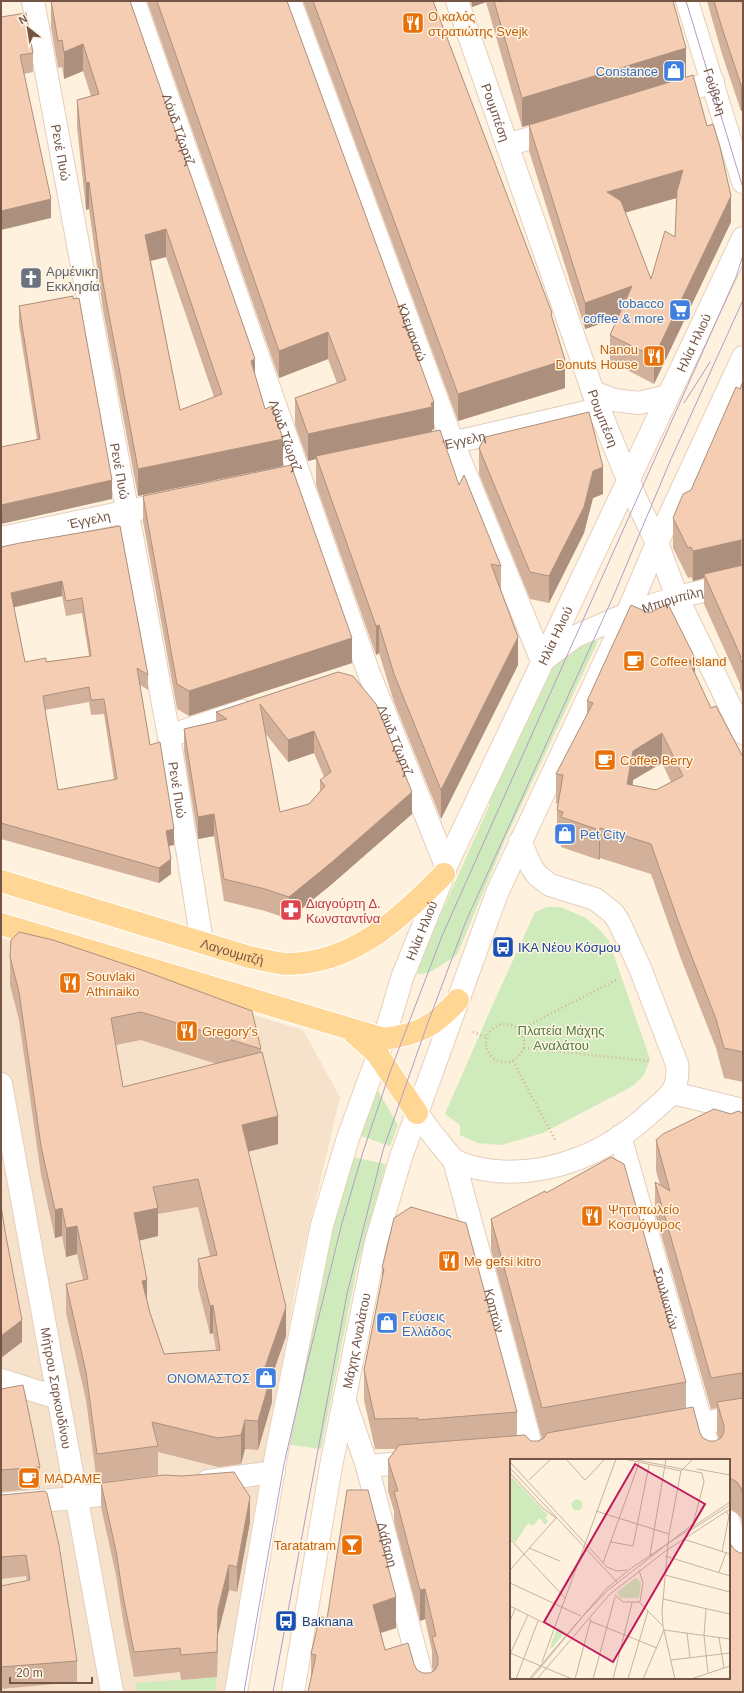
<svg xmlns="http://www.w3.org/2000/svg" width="744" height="1693" viewBox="0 0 744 1693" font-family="Arial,sans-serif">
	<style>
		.residential { fill: #f6e2cb }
		.green { fill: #cfebbb }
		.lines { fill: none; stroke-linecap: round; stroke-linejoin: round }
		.street-casing { stroke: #e4cebc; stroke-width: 24 }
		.secondary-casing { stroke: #e9cfb9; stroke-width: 24 }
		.primary-casing { stroke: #fff; stroke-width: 24 }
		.path { stroke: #d9b097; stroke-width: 2.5; stroke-dasharray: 1 3; stroke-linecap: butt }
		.street { stroke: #fff; stroke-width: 22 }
		.secondary { stroke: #fff; stroke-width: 22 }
		.primary { stroke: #ffd693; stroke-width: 22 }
		.tram { stroke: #b39dc6; stroke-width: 1 }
		.wall { fill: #d3b09a; fill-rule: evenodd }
		.shaded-wall { fill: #ac907d }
		.building { fill: #f5cdb3; stroke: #ac907d; fill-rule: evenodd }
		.labels { text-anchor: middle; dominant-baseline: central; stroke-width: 3; stroke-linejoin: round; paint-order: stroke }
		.food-label { font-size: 13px; fill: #c56008; stroke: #fff5e5; text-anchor: start }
		.shop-label { font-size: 13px; fill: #366cbe; stroke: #fff5e5; text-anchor: end }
		.street-label { font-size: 13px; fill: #745545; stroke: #fff5e5 }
		.worship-label { font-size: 13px; fill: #5b616d; stroke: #fff5e5; text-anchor: start }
		.health-label { font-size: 13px; fill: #be3a42; stroke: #fff5e5; text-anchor: start }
		.transit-label { font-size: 13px; fill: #164399; stroke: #fff5e5; text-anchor: start }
		.park-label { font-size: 13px; fill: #4f7b3c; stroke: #fff5e5 }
		.inset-road { fill: none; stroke: #c7b3a0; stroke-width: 1 }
		.view { fill: #c2185b; fill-opacity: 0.15; stroke: #c2185b; stroke-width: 2 }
		.inset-edge { fill: none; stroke: #745545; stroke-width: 2 }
	</style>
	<rect width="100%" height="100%" fill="#fef1dd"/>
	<path class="residential" d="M1,938l302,92 37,67 -44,186 -66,409h-229z"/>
	<path class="green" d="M590,638l8,3 -93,199 -48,115 -25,16 -9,3h-5l-1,-4 9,-22 63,-142 3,-18 56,-120z
		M547,907h13l26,11 13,11 10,12 41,118 -6,16 -11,11 -90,47 -42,12 -24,-2 -17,-8v-10l-15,-11 48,-110 42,-92z
		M374,1084l24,41 -8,21 -32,-11z
		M348,1156l38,8 -29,104 -36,181 -37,-5z
		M217,1677l-2,15h-78l-1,-9z"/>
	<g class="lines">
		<g class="street-casing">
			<g id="street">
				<path id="s1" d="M33,1l136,735 33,206"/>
				<path id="s2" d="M134,1l234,670 78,195"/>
				<path id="s3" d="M290,1l163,442 89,218 34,-25 51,-22 50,-17 66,-15"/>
				<path id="s4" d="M457,1l142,408 37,90 21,44 20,54 66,136"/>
				<path id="s5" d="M687,1l56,181"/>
				<path d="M669,96l44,-14"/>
				<path d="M507,145l50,-15"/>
				<path d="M593,392l21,8 25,3 29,-7"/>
				<path id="s6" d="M438,446l161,-37"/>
				<path id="s7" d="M1,538l171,-36"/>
				<path d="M169,736l74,-25"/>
				<path id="s8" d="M1,1084l111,608"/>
				<path d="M673,1093l70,17"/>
				<path d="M417,1113c9,13 19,26 29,38 3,3 5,7 8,9 10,6 30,10 41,11 58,5 113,-19 155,-58 18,-16 30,-22 27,-49l-37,-96 -21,-46 -6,-9 -18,-14 -45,-14 -13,-10 -6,-9 -11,-25"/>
				<path id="s9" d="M620,1136l92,324"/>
				<path id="s10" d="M454,1160l81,300"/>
				<path d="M1,1380l57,18"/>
				<path id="s11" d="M344,1399l23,67 59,226"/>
				<path d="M667,1429l76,-13"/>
				<path d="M367,1466l50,-4"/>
				<path d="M208,1481l66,-9"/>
				<path d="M1,1504l75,-6 54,-7"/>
				<path d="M729,1522l14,50"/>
			</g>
		</g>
		<g class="secondary-casing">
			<g id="secondary">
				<path id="s12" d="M236,1692l41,-242 45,-225 26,-87 36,-99 18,-61 42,-104 2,-8 297,-628"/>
				<path id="s13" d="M293,1692l38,-226 45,-224 25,-85 96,-264 130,-279 30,-71 86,-186"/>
			</g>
		</g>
		<g class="primary-casing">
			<g id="primary">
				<path id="s14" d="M1,881l248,76c13,2 27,7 39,7 67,-1 112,-46 156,-90"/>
				<path d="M1,924l383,115c36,-5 50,-13 74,-39"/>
				<path d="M354,1033l24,22 39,58"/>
			</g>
		</g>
		<path class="path" d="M486 1043a19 19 0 1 1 38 0a19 19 0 1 1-38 0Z
			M519,1030l99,-51
			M473,1032l13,5
			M524,1048l125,13
			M513,1061l42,79"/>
		<use href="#street" class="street"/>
		<use href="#secondary" class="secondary"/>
		<use href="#primary" class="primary"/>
		<path class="tram" d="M686,1l57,187
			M684,403l26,-41
			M244,1692l40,-228 22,-96 36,-145 21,-71 27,-80 52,-136 294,-659 7,-22
			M273,1692l74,-398 36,-144 43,-122 40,-107 147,-324 58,-138 72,-159"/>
	</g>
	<path class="wall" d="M51,1h79l125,375 28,90 -145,30 -35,-186 -14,-101 -3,1 -9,-83v-27l14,-4 -8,-25 -19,8 -2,-12 -4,1 -7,-41zM166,257l48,140 -34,13 -29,-149z
		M147,1h140l147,428 -2,1v2l69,134v25l17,74 -77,154 -47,-117 -15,-49 -3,2 -60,-170v-26l-8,2 -13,-36v-27l42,-15 -9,-24 -49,19z
		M303,1h130l119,317 13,70 -107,33z
		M470,1h203l13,76 45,145 -77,162 -44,-23v-26l8,-17 -33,11 -56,-178v-26l-7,2 -36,-125 -14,5zM677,198l-2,39 -24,42 -26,-67z
		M707,1h36v109l-2,1 -19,-57z
		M1,17l32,36v19l-9,2 27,144z
		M19,306l93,193 -75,-60 -18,-114z
		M743,381v313l-3,-6v-4l-36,-80v-26l-11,3 -2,-4 -3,1 -15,-30v-30l18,-28 49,-101z
		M479,448l124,46 -10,4 -9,35 -35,70 -19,-4 -51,-125z
		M143,496l209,167 -163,53 -12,-7 -34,-188z
		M120,526l28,149v15l-8,-5 10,60 24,100 -5,1 2,28 -12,9 -158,-44v-292zM62,596l4,20 16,-3 7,43 -43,6h-21l-11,-55zM89,702l2,13 13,-1 10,66 -56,10 -13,-80z
		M338,672l74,142 -80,70 -43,35 -24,-8 -41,-10 -10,-65 -16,3 -14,-88v-22l32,-7v-10zM265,733l23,29 26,-9 10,24 -4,3v11l-11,13 -29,8z
		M695,674l16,34 32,49v325l-19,-4 -8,-30 -35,-89 -30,-85 -51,-16 -1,2 -38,-13v-6l-4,-2v-29l1,-6 -2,-1v-29l31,-59v-14zM662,763l9,19 -15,8 -23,-5v-5z
		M10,957l251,92v4l17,91 -30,8 38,184 -14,40v26l-14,48 -13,-1 -4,15 -23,3 -60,-15v23l-61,8 -11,-83 -20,-87v-29l17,-4 -6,-26 -11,3 -4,-21 -7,2 -14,-63 -22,-155 -9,-35zM141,1040l76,24 -94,23 -7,-42zM198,1207l12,49 -12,3v28l12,47 3,-1 3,17 -52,4 -14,-41 -3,-12 -8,-61 19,-4v-22z
		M743,1113v413l-2,-8 -4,-5 -5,-3h-3v-50l-218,218 232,14 -432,-12v-26l16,-35 69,9 -15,5 4,17 29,14 3,6 6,3h7l3,-2 -1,-4v-16l-7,-32 -5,2 -26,-100v-10l-6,-20v-31l8,-11h-21l-11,-49v-30l18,-91v-11l12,-50 123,194v24l14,5h7l5,-3 -1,1 -51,-189v-31l195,163v26l17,30 6,3h6l4,-2 -2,-6v-25l-6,1 -56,-196v-31l5,3 -4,-14v-31l75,-26z
		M1,1389l39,78v21l-39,4z
		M101,1483l149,39 -13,70 -8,-2 -11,44 -1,43 -36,3 -1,-8 -46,5 -11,-57 -7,-45 -15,-68z
		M1,1495l76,166v21l-76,7v-103l26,-5 -1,-5 -25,3z"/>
	<path class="shaded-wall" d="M472,1h14v1l-14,5z
		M83,44v27l-19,8v-27z
		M686,48v29l-164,50v-29z
		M743,84v26l-2,1v-26z
		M683,170v26l-76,22v-26z
		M89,182v27l-3,1v-27z
		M731,196v26l-77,162v-27z
		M51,199v19l-50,12v-19z
		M166,229v28l-21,5v-27z
		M632,286v27l-47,16v-26z
		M328,332v27l-49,19v-27z
		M255,359v27l-4,-25z
		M565,360v28l-107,33v-27z
		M434,402v27l-2,1v5l-116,21v3l-8,2v-27z
		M283,439v27l-145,30v-27z
		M603,467v27l-10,4 -9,35 -35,70v-27l44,-105z
		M112,480v19l-111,25v-19z
		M741,540v30l-37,4v4l-11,3v-30z
		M62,581v15l-51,12v-15z
		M379,625v28l-3,2v-29z
		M518,637v28l-77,154v-29z
		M352,638v25l-163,53v-25z
		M695,658v29l-6,-26z
		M314,731v22l-26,9v-22z
		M662,733v30l-29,17 -6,34v-30l6,-33z
		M412,792v22l-80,70 -43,35v-22z
		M214,814v22l-16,3v-22z
		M600,828v30l-1,2v-30z
		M174,829v16l-8,1v-15z
		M171,859v15l-12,9v-15z
		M278,1116v28l-36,9v-28z
		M62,1208v28l-7,2v-28z
		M158,1208v28l-24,6v-29z
		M77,1226v28l-11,3v-29z
		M147,1280v28l-5,-27z
		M213,1305v28l-3,1v-28z
		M286,1307v29l-14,40v26l-14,48v-29l6,-51z
		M22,1320v22l-21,16v-22z
		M245,1420v29l-4,15v-29z
		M250,1497v25l-13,70v-25z
		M229,1565v25l-11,44 -1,43 1,-68z
		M425,1589v30l-5,2v-31z
		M396,1597v31l-23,7v-30z"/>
	<path class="building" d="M51,1h79l125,358 -4,2 14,48 7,-3 11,33 -145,30 -35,-186 -14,-101 -3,1 -9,-83 22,-6 -16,-50 -19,8 -2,-12 -4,1zM166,229l56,165 -42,16 -35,-175z
		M157,1h130l147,401 -3,1 1,4 -124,27 -13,-36 51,-18 -18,-48 -49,19z
		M313,1h120l119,312 -1,1 14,46 -107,34z
		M494,1h179l13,47 -164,50z
		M714,1h29v83l-2,1 -19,-57z
		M26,13l7,40 -13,2 31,144 -50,12v-194z
		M693,75l14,51 6,-2 7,23 11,49 -77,161 -44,-22 22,-49 -47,17 -56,-178zM683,170l-6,21 -2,46 -10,-6 -14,48 -30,-78 -14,-9z
		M73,296v3l6,-1 33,182 -111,25v-58l39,-8 -21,-133z
		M743,381v159h-2l-48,11 -2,-4 -3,1 -15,-30 10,-24 8,-4 45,-103 4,2z
		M589,412l14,55 -10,4 -9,36 -35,69 -19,-4 -51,-124 6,-11z
		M440,430l19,55 5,-10 37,91 -10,-2 27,73 -77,153 -47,-116 -15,-49 -3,1 -60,-170z
		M291,465l61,173 -163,53 -12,-7 -34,-188z
		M120,526l28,149 -11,-7 13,77 10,-3 14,87 -8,2 5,28 -12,9 -158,-45v-276l19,-4zM62,581l4,20 16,-3 9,58 -45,6v-4l-21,4 -14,-69zM89,687l2,13 13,-1 13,80 -59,11 -15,-94z
		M743,565v99l-3,-6 1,-1 -37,-83z
		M668,604l27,54 -6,3 22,47 5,-2 27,51v295l-19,-4 -8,-29 -35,-90 -30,-85 -51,-16 -1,2 -38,-13 2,-5 -6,-2 6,-35 -7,-1 37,-71 -6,-2 44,-96 18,8zM662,733l21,43 -27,14 -29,-6 6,-33z
		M338,672l15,4 23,28 36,88 -80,70 -43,35 -24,-8 -41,-10 -10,-65 -16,3 -14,-88 43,-10 -11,-7zM260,704l28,36 26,-9 17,41 -11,8 5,6 -16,18 -29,8z
		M19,932l34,8 86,29 113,42 9,38 -120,-37 -30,6 12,69 139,-35 16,64 -36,9 44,182 -22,63 8,3 -14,48 -13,-1 -4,15 -23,3 -66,-16 6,24 -61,8 -11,-82 -20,-88 22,-5 -11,-53 -11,2 -4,-20 -7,2 -14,-64 -22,-154 -9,-35 1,-17zM198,1179l19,76 -19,4 12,47 3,-1 7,45 -56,4 -14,-41 -8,-32 5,-1 -13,-67 24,-5 -5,-21z
		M714,1109l17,5 7,-3 5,2v260h-2l-30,5 -56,-196 15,9 -14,-51 7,-6z
		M611,1157l13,7 62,218 -144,26 -51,-189 54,-28 1,2z
		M1,1206l4,25 17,89 -21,16z
		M411,1207l55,16 51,189 -100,8 1,-2 -43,1 -11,-49 20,-101 -2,-1 12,-50z
		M23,1385l17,82 -39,3v-81z
		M743,1398v97l-2,-7 -4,-6 -5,-3h-3v-19h-218v218h218v-141l2,8 4,5 5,3h3v139h-435l8,-37 -5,-1 9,-38 7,3 20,-129h21l28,107 -23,8 12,45 23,-7 6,21 3,6 6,3h7l5,-3 3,-6v-6l-6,-21 4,-1 -11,-47 -5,1 -26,-99h4l-10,-31 11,-15 126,-10 6,6h7l6,-3 3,-5 146,-26 7,26 3,5 6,3h6l6,-3 3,-6v-6l-7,-24z
		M234,1472l16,25 -13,70 -8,-2 -11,44 -1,43 -36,3 -1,-7 -46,4 -11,-56 -7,-45 -15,-68 63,-8 18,1z
		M45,1491l2,2 12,52 18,116 -76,6v-81l29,-6 -4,-25 -25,2v-62z"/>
	<defs>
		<g id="restaurant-square" transform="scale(1.15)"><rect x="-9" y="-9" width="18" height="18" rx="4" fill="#e8710a" stroke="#fff5e5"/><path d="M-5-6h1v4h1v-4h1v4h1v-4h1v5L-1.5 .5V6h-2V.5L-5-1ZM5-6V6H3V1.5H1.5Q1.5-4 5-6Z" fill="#fff"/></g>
		<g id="shop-square" transform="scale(1.15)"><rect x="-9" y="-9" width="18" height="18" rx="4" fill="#3f7fe0" stroke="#fff5e5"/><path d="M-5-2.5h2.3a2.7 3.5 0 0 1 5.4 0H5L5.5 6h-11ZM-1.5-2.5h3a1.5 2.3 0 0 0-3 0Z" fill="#fff"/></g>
		<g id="church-square" transform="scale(1.15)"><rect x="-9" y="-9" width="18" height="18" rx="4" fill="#6b7280" stroke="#fff5e5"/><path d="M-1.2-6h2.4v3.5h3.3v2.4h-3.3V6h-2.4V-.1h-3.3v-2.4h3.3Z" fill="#fff"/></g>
		<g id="supermarket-square" transform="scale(1.15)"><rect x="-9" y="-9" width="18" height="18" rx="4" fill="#3f7fe0" stroke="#fff5e5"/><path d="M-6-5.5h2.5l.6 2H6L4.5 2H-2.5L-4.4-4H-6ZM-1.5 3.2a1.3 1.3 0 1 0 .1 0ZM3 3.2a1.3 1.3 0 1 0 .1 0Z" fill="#fff"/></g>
		<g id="cafe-square" transform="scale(1.15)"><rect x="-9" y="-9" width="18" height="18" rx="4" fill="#e8710a" stroke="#fff5e5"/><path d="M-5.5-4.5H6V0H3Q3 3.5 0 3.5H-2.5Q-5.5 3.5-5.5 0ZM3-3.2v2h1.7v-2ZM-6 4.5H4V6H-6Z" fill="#fff"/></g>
		<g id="pharmacy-square" transform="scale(1.15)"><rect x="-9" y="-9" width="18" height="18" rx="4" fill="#e0444e" stroke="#fff5e5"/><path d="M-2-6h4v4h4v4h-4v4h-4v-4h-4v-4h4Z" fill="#fff"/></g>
		<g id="bus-square" transform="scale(1.15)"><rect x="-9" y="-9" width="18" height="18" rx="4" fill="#1a4fb4" stroke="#fff5e5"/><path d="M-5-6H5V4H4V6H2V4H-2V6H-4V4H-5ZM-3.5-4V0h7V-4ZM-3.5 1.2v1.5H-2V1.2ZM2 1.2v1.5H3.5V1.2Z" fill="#fff"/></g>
		<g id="bar-square" transform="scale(1.15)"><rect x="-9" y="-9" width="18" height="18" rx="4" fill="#e8710a" stroke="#fff5e5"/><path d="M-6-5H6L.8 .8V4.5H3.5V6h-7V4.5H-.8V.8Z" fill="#fff"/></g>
	</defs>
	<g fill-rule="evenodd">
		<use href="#restaurant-square" x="413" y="23"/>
		<use href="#shop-square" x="674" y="71"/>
		<use href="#church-square" x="31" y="278"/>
		<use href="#supermarket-square" x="680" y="310"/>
		<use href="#restaurant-square" x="654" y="356"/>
		<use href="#cafe-square" x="634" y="661"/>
		<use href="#cafe-square" x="605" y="760"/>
		<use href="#shop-square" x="565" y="834"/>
		<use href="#pharmacy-square" x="291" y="910"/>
		<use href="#bus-square" x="503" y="947"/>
		<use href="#restaurant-square" x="70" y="983"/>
		<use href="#restaurant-square" x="187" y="1031"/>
		<use href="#restaurant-square" x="592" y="1216"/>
		<use href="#restaurant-square" x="449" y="1261"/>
		<use href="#shop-square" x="387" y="1323"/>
		<use href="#shop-square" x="266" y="1378"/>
		<use href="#cafe-square" x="29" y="1478"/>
		<use href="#bar-square" x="352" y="1545"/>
		<use href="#bus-square" x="286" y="1621"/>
	</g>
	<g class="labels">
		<g class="food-label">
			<text x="428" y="16">Ο καλός<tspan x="428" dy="15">στρατιώτης Svejk</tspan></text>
			<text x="638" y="349" text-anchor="end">Nanou<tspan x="638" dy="15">Donuts House</tspan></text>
			<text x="650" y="661">Coffee Island</text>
			<text x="620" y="760">Coffee Berry</text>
			<text x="86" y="976">Souvlaki<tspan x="86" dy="15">Athinaiko</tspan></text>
			<text x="202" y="1031">Gregory's</text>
			<text x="608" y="1209">Ψητοπωλείο<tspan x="608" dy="15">Κοσμόγυρος</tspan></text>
			<text x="464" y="1261">Me gefsi kitro</text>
			<text x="44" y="1478">MADAME</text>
			<text x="336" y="1545" text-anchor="end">Taratatram</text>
		</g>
		<g class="shop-label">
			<text x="658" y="71">Constance</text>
			<text x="664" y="303">tobacco<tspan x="664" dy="15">coffee &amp; more</tspan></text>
			<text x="580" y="834" text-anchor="start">Pet City</text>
			<text x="402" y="1316" text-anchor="start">Γεύσεις<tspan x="402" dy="15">Ελλάδος</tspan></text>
			<text x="250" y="1378">ΟΝΟΜΑΣΤΟΣ</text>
		</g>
		<g class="street-label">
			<text stroke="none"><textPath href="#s5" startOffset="95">Γούβελη</textPath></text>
			<text stroke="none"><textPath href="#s4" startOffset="118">Ρουμπέση</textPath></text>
			<text stroke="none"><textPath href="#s2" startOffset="136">Λόυδ Τζωρτζ</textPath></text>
			<text stroke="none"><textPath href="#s1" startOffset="154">Ρενέ Πυώ</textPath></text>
			<text stroke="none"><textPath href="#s3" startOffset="353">Κλεμανσώ</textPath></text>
			<text stroke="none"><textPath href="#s12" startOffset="1434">Ηλία Ηλιού</textPath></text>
			<text stroke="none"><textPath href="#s4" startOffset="442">Ρουμπέση</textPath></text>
			<text stroke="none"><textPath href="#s2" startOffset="460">Λόυδ Τζωρτζ</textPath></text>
			<text stroke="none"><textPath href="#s6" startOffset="27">Έγγελη</textPath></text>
			<text stroke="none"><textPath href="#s1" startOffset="478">Ρενέ Πυώ</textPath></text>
			<text stroke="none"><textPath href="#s7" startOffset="90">Έγγελη</textPath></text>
			<text stroke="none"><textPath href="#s3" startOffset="852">Μπιρμπίλη</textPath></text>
			<text stroke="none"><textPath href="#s12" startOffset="1110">Ηλία Ηλιού</textPath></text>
			<text stroke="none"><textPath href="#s2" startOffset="784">Λόυδ Τζωρτζ</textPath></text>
			<text stroke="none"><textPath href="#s1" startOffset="802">Ρενέ Πυώ</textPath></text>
			<text stroke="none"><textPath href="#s12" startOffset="786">Ηλία Ηλιού</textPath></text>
			<text stroke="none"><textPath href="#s14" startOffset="242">Λαγουμιτζή</textPath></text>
			<text stroke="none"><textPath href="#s9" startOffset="169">Σουλιωτών</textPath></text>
			<text stroke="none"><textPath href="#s10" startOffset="156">Κρητών</textPath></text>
			<text stroke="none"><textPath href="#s13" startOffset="357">Μάχης Αναλάτου</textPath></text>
			<text stroke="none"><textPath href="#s8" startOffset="309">Μήτρου Σαρκουδίνου</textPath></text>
			<text stroke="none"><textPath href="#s11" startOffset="152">Δάβαρη</textPath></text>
		</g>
		<g class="worship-label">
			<text x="46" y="271">Αρμένικη<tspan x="46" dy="15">Εκκλησία</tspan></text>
		</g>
		<g class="health-label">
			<text x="306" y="903">Διαγούρτη Δ.<tspan x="306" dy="15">Κωνσταντίνα</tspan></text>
		</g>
		<g class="transit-label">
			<text x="518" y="947">ΙΚΑ Νέου Κόσμου</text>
			<text x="302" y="1621">Baknana</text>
		</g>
		<g class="park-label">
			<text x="561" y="1030">Πλατεία Μάχης<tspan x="561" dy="15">Αναλάτου</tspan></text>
		</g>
	</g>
	<g transform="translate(510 1459)">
		<rect width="220" height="220" fill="#fef1dd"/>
		<path d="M0,16l38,40 -3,3 3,3 -3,4 -6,-7 -6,8 -5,-3 -13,20 -5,-6zM61.5 46a5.5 5.5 0 1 1 11 0a5.5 5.5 0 1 1-11 0ZM126,119l5,5 -2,15h-19l-3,-6zM47,169l8,4 -13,16 -2,-1z" fill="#cfebbb"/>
		<path class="inset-road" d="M56,0l19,21 20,-21M114,0l57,12M0,3l97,105 10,4 10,-1M0,9l107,114M187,10l33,6M171,12l12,-12M0,14l34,36 12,9 -46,52M19,21l22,-21M86,52l73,23M181,71l39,-25M0,80l55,59M173,80l47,15M101,83l22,4 16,-81M19,89l31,13M212,93l7,-36 -3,-5M143,96h-3l16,-96M155,97l65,20M93,104l36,-100M209,113l7,-19M155,116l65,17M0,124l71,33M105,136l8,7h17l3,-19 -4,-13M153,140l67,15M129,143l24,24M0,147l44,22M196,150l-2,26 4,38M0,162l5,-12M80,162l67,27M154,171l66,9M177,174l3,25M209,179l5,30M0,194l62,26M0,195l18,-39M161,201l59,-7M32,203l74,-203M6,220l22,-58M19,220l77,-90 24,-20 100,-67M21,220l52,-63 24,-25 86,-67 11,-42 -2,-9 -70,-14M27,220l73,-85 57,-44 63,-41M65,220l16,-60M83,220l22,-82M103,220l19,-76M118,220l20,-68M133,220l21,-49M165,220l-12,-53 -1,-15 7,-77 12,-63M181,220l39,-13"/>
		<path class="view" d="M125,5l70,40 -92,158 -69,-40z"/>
		<rect width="220" height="220" class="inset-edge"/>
	</g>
	<rect width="744" height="1693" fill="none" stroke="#745545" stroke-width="4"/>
	<g transform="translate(28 28) rotate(330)" stroke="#fff5e5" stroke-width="3" paint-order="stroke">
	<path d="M0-3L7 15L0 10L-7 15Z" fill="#745545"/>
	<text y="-6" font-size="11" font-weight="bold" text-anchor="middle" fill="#745545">N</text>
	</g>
	<path d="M10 1677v6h82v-6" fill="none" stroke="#745545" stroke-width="2"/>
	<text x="16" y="1677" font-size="12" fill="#745545" stroke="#fff5e5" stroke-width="3" paint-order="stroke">20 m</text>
</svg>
